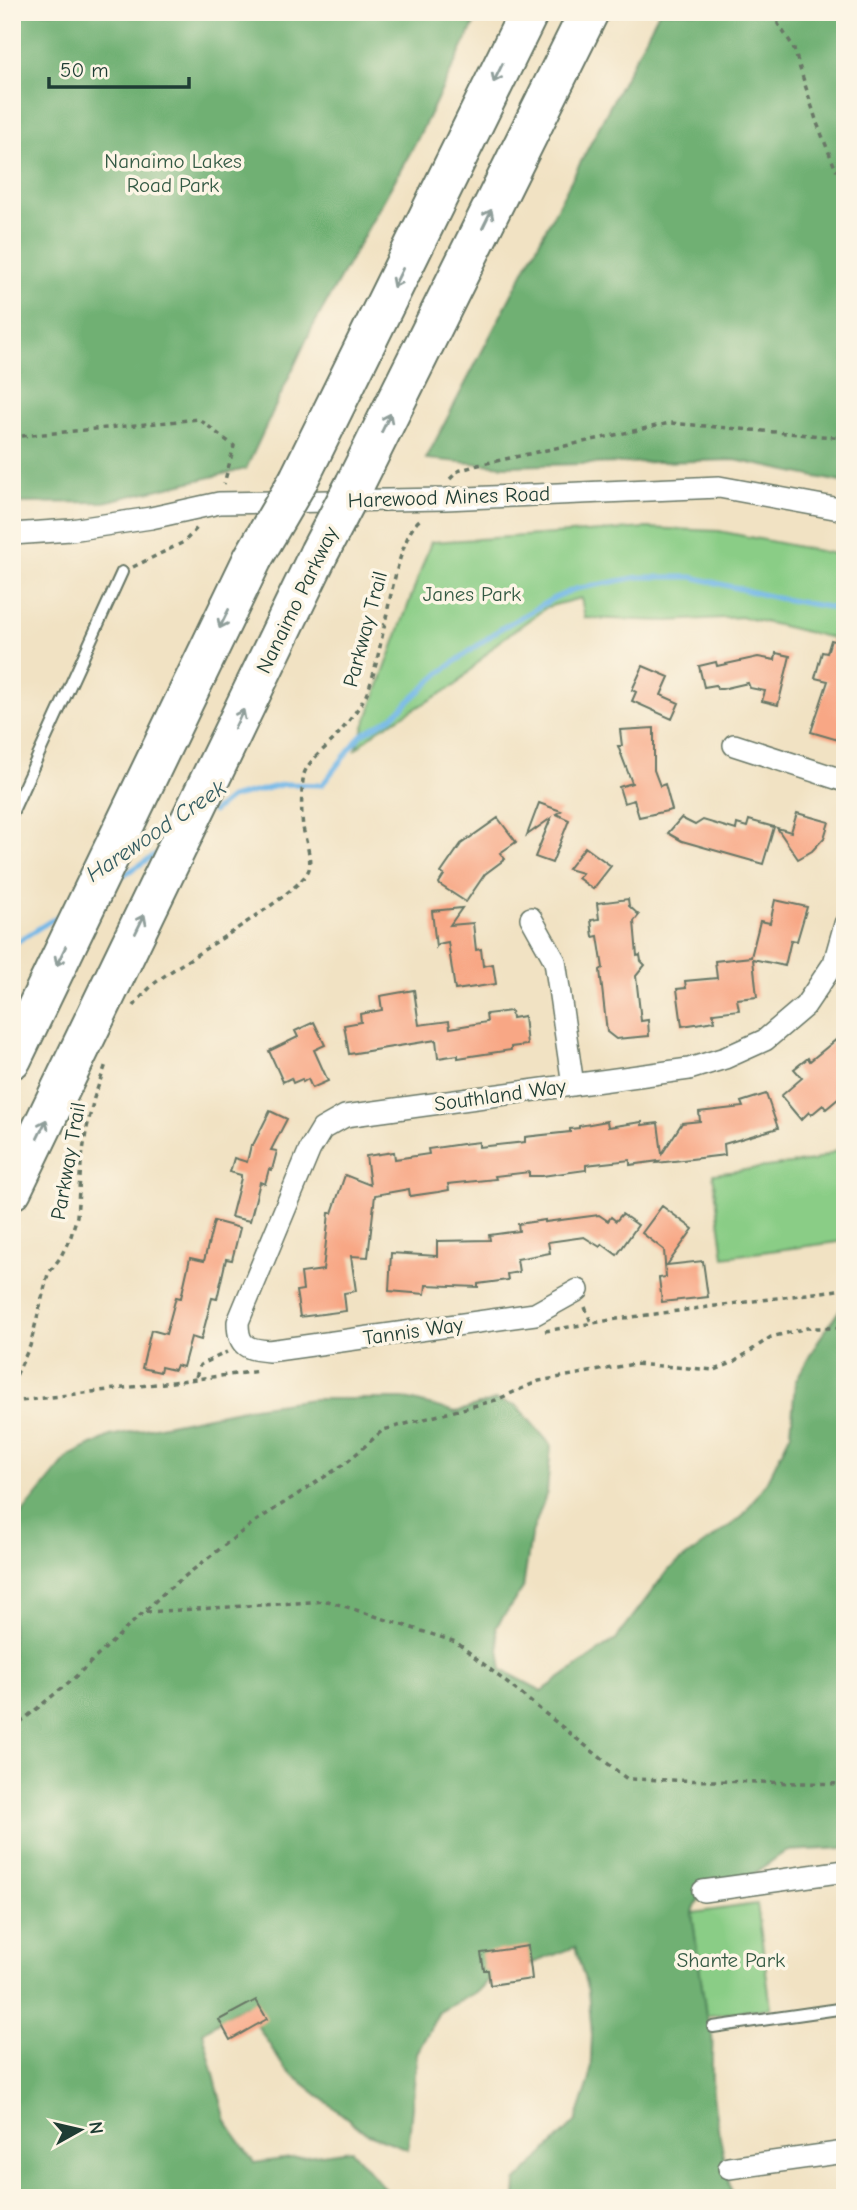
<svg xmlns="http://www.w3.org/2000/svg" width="857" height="2210" viewBox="0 0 857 2210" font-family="'Comic Neue',sans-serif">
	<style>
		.green { fill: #8acd86; stroke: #54855d; stroke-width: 2 }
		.forest { fill: #6fb073; stroke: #477654; stroke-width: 2 }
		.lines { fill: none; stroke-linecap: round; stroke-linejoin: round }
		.stream { stroke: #71b7e8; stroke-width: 5 }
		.building { fill: #f8a785 }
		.service-casing { stroke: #687766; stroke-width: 14 }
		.minor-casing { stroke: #687766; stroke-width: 24 }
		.motorway-casing { stroke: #687766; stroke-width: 42 }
		.path { stroke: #687766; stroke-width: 3.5; stroke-dasharray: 5 5; stroke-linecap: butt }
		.service { stroke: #fff; stroke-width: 10 }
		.minor { stroke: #fff; stroke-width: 21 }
		.motorway { stroke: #fff; stroke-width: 38 }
		.motorway-bridge-casing { stroke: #687766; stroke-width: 42; stroke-linecap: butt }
		.motorway-bridge { stroke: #fff; stroke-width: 38 }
		.oneway { stroke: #8f9e9a }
		.labels { text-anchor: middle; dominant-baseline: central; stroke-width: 7; stroke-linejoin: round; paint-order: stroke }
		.park-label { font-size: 21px; fill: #345a44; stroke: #fcf5e5 }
		.street-label { font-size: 21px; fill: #1f3d34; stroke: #fcf5e5 }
		.water-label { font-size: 23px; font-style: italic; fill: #345c61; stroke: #fcf5e5 }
	</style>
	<rect width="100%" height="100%" fill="#fcf5e5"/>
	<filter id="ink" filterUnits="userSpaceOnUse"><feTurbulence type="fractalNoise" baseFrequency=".0143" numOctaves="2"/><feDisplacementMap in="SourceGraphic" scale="14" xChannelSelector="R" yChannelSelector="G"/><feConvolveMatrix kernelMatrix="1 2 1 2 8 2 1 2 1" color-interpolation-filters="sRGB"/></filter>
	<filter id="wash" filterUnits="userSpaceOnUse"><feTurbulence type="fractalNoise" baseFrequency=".00686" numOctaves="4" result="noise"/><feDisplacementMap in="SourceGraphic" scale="28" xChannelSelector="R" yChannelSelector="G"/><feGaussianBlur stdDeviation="1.57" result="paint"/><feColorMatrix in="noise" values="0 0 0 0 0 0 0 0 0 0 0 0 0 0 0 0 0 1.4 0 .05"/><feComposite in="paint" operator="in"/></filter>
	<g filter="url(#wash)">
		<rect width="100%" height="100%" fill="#f1e2c3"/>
		<path class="green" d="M647,528l72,3 126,25v85l-102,-24 -76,4 -82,-3 -4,-20 -34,9 -50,36 -41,42 -78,45 -22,19 75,-207z
			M845,1147v94l-121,16 -11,-83 100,-13z
			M757,1904l14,104 -65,8 -14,-103z"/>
		<path class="forest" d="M12,12h468l-65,132 -104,186 -65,139 -142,33 -92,1z
			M659,12h186v471l-110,-23 -230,6 -79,-7z
			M845,1302v546l-59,3 -40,28 -43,12 -11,22 14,103c9,15 6,30 6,47 -2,46 13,90 20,135h-217l1,-16 60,-61 14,-42 2,-44 -4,-44 -13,-44 -45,17 -36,10 -16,17 -39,21 -22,41 -9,96 -42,-16 -81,-64 -41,-64 -41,27 23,89 28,42 97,-13 34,39v9h-373v-672l57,-70 41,-20 143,-29 59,-8h94l50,13 40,-12 21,6 34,39 -4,47 -16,44 -8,52 -27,39 6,43 40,21 74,-52 52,-69 74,-53 25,-36 24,-48 4,-51 23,-41z"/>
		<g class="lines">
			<path class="stream" d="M213,812l17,-14 55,-14 37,1 39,-50 31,-18 49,-45 59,-43 54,-31 21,-9 64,-12h53l85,21 68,12
				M116,880l39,-25
				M12,945l54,-34"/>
		</g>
		<g id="blocks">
			<path class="building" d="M831,640l14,4v98l-34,-10 17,-51 -13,-3 7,-26 5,1z
				M776,653l14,3 -12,49 -16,-4 3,-10 -15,-3 -2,-5 -26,6h-5l-1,-4 -12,2 -5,-21 17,-4 1,4 41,-9 17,3z
				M643,666l26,11 -8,18 18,8 -7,16 -40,-18 4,-9 -4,-2z
				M654,728v42l6,16 5,-2 7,26 -33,7 -5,-17 -10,3 -5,-16 13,-4 -14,-37h4l-2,-16z
				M539,803l22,8 -5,3 13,6 -17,43 -17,-6 16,-39 -24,17z
				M797,813l32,9 -5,16 -12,13 -14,8 -21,-31 14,4z
				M498,818l18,24 -16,11 5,6 -20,15 -19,28 -26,-17 -1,-2 5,-8 -3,-2 20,-29z
				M681,818l14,7 8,-5 33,10 1,-6 10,3 2,-7 25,7 -11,37 -81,-23 -14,-8z
				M585,847l26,19 -18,23 -15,-11 4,-5 -14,-4z
				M628,899l1,7 10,9 -5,6 3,35 3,-1 1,6 4,4 -9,11 5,45 7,-1 1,16 -33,3 -9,-7 -7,-62 3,-2 -5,-32 -5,1 -2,-17 8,-1 -2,-16z
				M775,900l32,7 -10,34 -6,-1 -6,26 -32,-7 4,38 -20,2 2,11 -26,3 2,8 -33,5 -5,-37 9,-1 -1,-7 32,-3 -2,-17 36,-4 9,-36 10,2z
				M462,908l-12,17 23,-2 3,27 5,-1 2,17 10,-2 3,20 -41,6 -7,-48 -10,2 -2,3 -4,-36z
				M414,990l5,35 30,-4 1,7 37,-6 -1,-8 25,-3 1,7 12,-2 3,29 -16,2v3l-53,8v-3l-20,3 -2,-18 -87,14 -5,-29 17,-3 -1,-8 22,-4 -2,-14z
				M314,1022l11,23 -11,5 14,31 -16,7 -4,-9 -5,3 -1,-3 -9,4 -2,-5 -8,4 -14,-31 29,-14 -3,-6z
				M837,1039l8,9v45l-19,16 -3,-4 -12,10 -2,-3 -8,8 -20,-24 21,-18 -8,-9 14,-11 2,3z
				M766,1094l12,34 -54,16 1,11 -68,8 2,-2 -29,4v-5l-44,5v5l-44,6h-13v-4l-34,4 1,3 -48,5 1,6 -11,2 -28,4 -1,-7 -34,6 -7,62 -17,-1 5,35 -12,2 2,18 -46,6 -4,-26 7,-1 -2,-17 22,-3 6,-57h3l13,-38 25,10 -4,-29 28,-4 1,7 34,-5 -1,-5 34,-5 17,-2v5l46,-5v-5l45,-5v-3l9,-1v-2l28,-5 1,6 34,-5v3l16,-2 4,31 20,-31 18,-2 -1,-9 44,-5 -2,-5z
				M270,1111l17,8 -16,31 6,1 -5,19 -3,-1 -4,15 -5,-2 -10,39 -19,-4 10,-39v-3l-11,-3 4,-14 13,4 4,-17h2z
				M662,1206l31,23 -26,36 36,-4 5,36 -46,5 -3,-24 7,-1 -2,-27 -22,-17z
				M622,1214l16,11 -21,30 -15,-11 -2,3 -16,-10 -36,5 2,11 -33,6 2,13 -12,2 1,6 -30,4v3l-52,-2 -1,9 -36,-3 2,-38 46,3v-15l53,-1 -1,-5 30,-4 -1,-7 27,-4v2l54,-7 9,6 3,-4 5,4z
				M214,1221l26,7 -8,32 -6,-1 -9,40 -5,-1 -11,42 -10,-3 -8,30 -7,-2 -2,5 -13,-3 -1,5 -18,-4 9,-38 15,4 10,-37 5,1 9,-40 14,3z
				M528,1946l4,33 -42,6 -2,-15h-4l-3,-17z
				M256,2000l11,19 -37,21 -11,-20z"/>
		</g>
	</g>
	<g filter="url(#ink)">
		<use href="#blocks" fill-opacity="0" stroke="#687766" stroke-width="2"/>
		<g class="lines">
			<g class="service-casing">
				<path id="service" d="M12,813l110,-241
					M713,2027l132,-19"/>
			</g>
			<g class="minor-casing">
				<path id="minor" d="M12,534l59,-4 80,-12 68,-15 226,-4 274,-12 126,23
					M734,745l111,36
					M531,918l24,43 18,124
					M578,1290l-43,24 -266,37c-22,-2 -31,-4 -31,-29l72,-173 12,-20 23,-13 344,-47 36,-11 40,-18 40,-34 29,-43 11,-39
					M703,1891l142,-20
					M729,2168l116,-16"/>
			</g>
			<g class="motorway-casing">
				<path id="motorway" d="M299,479l230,-467
					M355,484l234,-472
					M12,1059l241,-501
					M12,1190l307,-637"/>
			</g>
			<path class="path" d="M777,12l1,12 15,22 24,77 19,47 9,4
				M840,12l5,3
				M12,437l187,-18 35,27 -10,38
				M450,479l8,-8 20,-6 192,-42 175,15
				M133,567l51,-25 13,-14
				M134,1006c6,-8 13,-16 21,-23 26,-22 147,-89 154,-114 3,-12 -4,-29 -6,-42 -2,-15 -2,-37 1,-53 4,-13 22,-26 31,-36 11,-13 23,-28 31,-43 18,-37 27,-158 55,-176
				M585,1307l7,18
				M545,1331l72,-12 228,-30
				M196,1377l4,-12 27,-13
				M12,1384l18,-38 18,-72 12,-16 11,-22 6,-20 4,-52 5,-32 8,-34 12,-34
				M12,1402l248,-31
				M146,1612l182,-11 128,41 171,137 218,5
				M12,1729l61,-50 93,-88 87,-68 93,-60 37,-33 113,-30 43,-19 95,-17 81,6 19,-8 37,-25 36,-9h38"/>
			<use href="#service" class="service"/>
			<use href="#minor" class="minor"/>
			<use href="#motorway" class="motorway"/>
			<g class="motorway-bridge-casing">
				<path id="motorway-bridge" d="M319,553l36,-69
					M253,558l46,-79"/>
			</g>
			<use href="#motorway-bridge" class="motorway-bridge"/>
		</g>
		<defs><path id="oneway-shaft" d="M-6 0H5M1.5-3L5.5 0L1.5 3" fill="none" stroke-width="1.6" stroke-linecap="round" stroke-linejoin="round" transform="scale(1.75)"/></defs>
		<g class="oneway">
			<use href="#oneway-shaft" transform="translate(498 73) rotate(116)"/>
			<use href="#oneway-shaft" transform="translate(487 219) rotate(-64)"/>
			<use href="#oneway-shaft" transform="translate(398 278) rotate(116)"/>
			<use href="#oneway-shaft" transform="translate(386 423) rotate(-64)"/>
			<use href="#oneway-shaft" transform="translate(224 619) rotate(116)"/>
			<use href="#oneway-shaft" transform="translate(239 719) rotate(-64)"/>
			<use href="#oneway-shaft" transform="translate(140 924) rotate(-64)"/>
			<use href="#oneway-shaft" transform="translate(61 956) rotate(116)"/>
			<use href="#oneway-shaft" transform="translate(42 1129) rotate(-64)"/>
		</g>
	</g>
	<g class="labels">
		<g class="park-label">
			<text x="173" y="161">Nanaimo Lakes<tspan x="173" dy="24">Road Park</tspan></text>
			<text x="472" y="594">Janes Park</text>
			<text x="731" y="1960">Shante Park</text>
		</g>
		<g class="street-label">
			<text transform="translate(449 497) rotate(-2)">Harewood Mines Road</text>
			<text transform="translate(297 600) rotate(-64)">Nanaimo Parkway</text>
			<text transform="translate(365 629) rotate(-75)">Parkway Trail</text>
			<text transform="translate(500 1095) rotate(-8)">Southland Way</text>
			<text transform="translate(68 1161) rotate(-80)">Parkway Trail</text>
			<text transform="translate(413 1331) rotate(-8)">Tannis Way</text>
		</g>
		<g class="water-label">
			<text transform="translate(156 831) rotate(-34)">Harewood Creek</text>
		</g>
	</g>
	<rect width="857" height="2210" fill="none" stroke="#fcf5e5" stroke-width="42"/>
	<g transform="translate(80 2130) rotate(82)" stroke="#fcf5e5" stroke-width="5" paint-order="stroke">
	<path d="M0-5L12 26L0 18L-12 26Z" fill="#1f3d34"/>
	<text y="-10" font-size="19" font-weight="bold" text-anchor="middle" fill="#1f3d34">N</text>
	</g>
	<path d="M49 77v10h140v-10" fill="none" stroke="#1f3d34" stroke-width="3.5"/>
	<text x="60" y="77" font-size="21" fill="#1f3d34" stroke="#fcf5e5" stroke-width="5" paint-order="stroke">50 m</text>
</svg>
